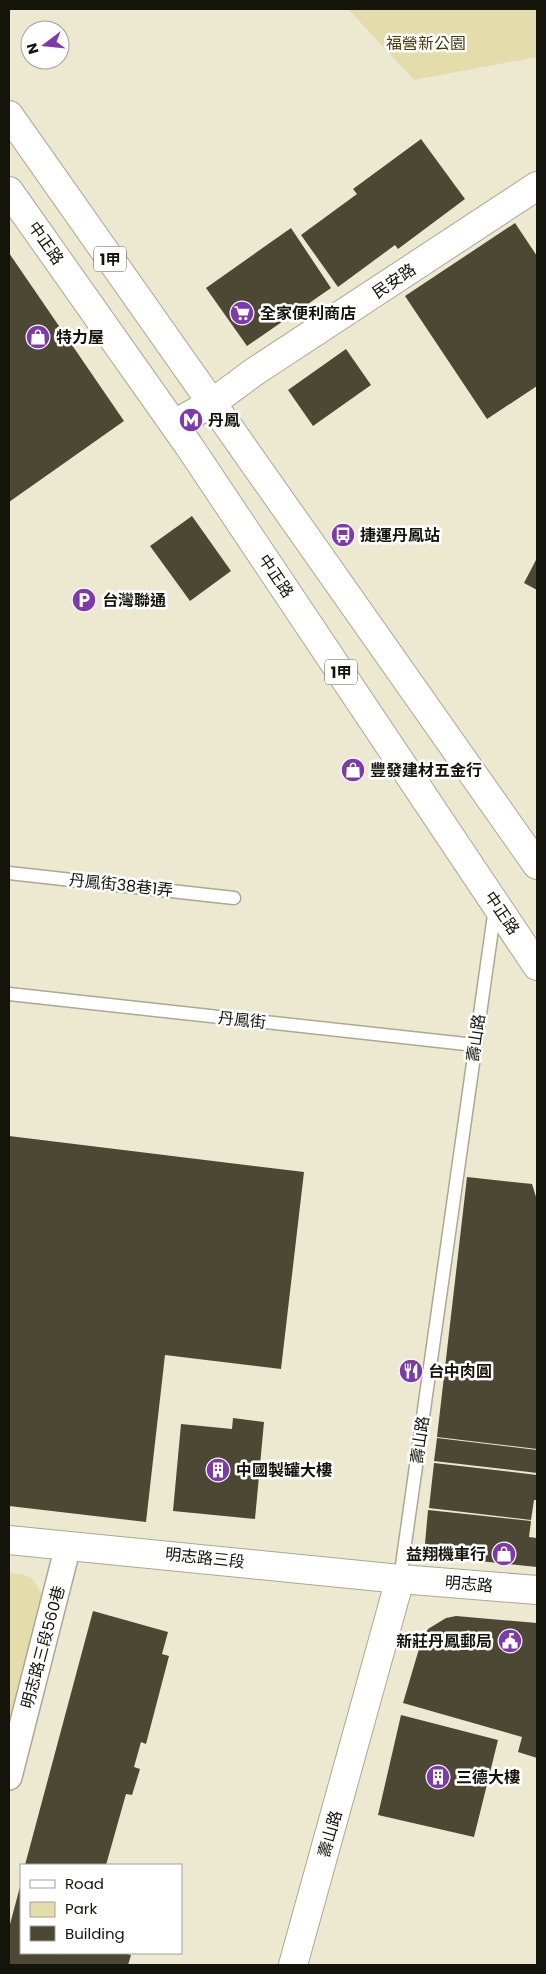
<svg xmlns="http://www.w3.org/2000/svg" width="546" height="1974" viewBox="0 0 546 1974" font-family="Poppins,'Noto Sans TC',sans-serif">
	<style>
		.green { fill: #e5dcac }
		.building { fill: #4c4834 }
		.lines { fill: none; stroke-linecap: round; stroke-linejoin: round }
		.service-casing { stroke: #aca891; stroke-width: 15 }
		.minor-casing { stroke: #aca891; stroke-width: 28 }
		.tertiary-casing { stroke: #aca891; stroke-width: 30 }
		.secondary-casing { stroke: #aca891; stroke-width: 30 }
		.primary-casing { stroke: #aca891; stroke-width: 30 }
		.service { stroke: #fff; stroke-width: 12 }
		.minor { stroke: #fff; stroke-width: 25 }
		.tertiary { stroke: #fff; stroke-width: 28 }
		.secondary { stroke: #fff; stroke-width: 28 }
		.primary { stroke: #fff; stroke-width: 28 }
		.labels { text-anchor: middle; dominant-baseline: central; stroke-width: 5; stroke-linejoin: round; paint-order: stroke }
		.shield { fill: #fff; stroke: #5b5a54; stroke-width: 1 }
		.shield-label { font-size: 15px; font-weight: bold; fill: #15140b }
		.park-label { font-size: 16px; fill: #453d09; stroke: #fff }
		.street-label { font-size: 16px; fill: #15140b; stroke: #fff }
		.poi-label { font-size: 16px; font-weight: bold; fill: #15140b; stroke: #fff; text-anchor: start }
	</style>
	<rect width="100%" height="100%" fill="#ede9d0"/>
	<path class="green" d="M348,9h189v48l-123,23z
		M9,1573c22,1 24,4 34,23l-34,134z"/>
	<path class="building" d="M421,139l44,60 -67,50 -3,-4 -57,42 -37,-52 56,-41 -4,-5z
		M515,223l22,33v130l-50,33 -82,-123z
		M291,228l40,60 -84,58 -41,-58z
		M9,253l115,168 -115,81z
		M346,349l25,36 -58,41 -25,-36z
		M192,516l39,55 -41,30 -40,-55z
		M537,558v32l-13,-7z
		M9,1136l295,36 -23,197 -116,-14 -19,167 -137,-16z
		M467,1177l65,7 5,16v249l-100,-12z
		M233,1418l31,4 -9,97 -82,-8 8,-87 51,5z
		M437,1438l100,12v23l-103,-12z
		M434,1463l103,12v25h-3l-3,20 -102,-12z
		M428,1510l103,11 -2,16 8,1v29l-113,-12z
		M93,1611l75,21 -6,22 7,2 -23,88 -5,-2 -7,25 6,2 -8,26 -6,-1 -20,71h-81z
		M456,1616l81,7v135l-19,-6 4,-15 -119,-34 18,-61 7,-13 18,-11z
		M401,1715l97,25 -24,97 -96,-22z
		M21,1883v70h103l7,2 -3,10h-119v-37z"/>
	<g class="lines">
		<g class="service-casing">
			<path id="service" d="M9,873l225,25
				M9,994l466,51
				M400,1579l95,-671"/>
		</g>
		<g class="minor-casing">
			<path id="minor" d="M9,1777l59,-231"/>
		</g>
		<g class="tertiary-casing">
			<path id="tertiary" d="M174,424l38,-21 42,-31 283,-186
				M293,1965l107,-386"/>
		</g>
		<g class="secondary-casing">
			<path id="secondary" d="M9,1540l391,39 137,11"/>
		</g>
		<g class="primary-casing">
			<path id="primary" d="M9,115l528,750
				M9,191l180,255 348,520"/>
		</g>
		<use href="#service" class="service"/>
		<use href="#minor" class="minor"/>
		<use href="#tertiary" class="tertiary"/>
		<use href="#secondary" class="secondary"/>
		<use href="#primary" class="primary"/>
	</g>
	<defs>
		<g id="supermarket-disc" transform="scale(1.25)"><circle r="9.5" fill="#7e39ac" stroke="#fff"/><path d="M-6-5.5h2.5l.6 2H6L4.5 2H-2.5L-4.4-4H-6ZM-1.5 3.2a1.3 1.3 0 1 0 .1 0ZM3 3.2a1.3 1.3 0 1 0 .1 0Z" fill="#fff"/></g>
		<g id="shop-disc" transform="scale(1.25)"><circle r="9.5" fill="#7e39ac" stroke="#fff"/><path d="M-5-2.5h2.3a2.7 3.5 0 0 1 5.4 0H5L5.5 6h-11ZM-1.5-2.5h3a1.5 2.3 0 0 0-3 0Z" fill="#fff"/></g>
		<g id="metro-disc" transform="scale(1.25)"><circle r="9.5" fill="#7e39ac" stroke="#fff"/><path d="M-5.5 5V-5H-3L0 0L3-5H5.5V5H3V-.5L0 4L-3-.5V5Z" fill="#fff"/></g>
		<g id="bus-disc" transform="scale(1.25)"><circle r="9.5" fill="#7e39ac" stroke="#fff"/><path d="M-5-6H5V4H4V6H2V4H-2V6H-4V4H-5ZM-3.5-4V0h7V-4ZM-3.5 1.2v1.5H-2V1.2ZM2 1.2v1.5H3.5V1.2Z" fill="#fff"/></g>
		<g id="parking-disc" transform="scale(1.25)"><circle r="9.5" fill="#7e39ac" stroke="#fff"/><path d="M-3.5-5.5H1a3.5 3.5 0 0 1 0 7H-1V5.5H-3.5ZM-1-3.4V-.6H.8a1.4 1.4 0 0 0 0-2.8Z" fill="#fff"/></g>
		<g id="restaurant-disc" transform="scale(1.25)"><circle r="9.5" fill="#7e39ac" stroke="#fff"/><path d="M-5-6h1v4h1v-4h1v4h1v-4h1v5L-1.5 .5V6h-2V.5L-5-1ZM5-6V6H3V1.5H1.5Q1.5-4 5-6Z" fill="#fff"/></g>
		<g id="building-disc" transform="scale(1.25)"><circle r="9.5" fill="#7e39ac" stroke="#fff"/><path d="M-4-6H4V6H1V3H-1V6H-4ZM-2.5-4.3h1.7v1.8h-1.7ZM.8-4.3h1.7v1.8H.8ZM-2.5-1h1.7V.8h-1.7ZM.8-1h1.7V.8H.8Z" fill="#fff"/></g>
		<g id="civic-disc" transform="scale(1.25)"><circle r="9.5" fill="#7e39ac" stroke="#fff"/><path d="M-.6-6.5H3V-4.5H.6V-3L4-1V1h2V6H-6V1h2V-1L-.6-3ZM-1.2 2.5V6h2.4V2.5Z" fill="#fff"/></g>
	</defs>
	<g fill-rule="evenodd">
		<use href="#supermarket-disc" x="242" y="313"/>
		<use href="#shop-disc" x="38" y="337"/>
		<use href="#metro-disc" x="191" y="420"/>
		<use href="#bus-disc" x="343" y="535"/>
		<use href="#parking-disc" x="84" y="600"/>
		<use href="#shop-disc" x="353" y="770"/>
		<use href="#restaurant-disc" x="411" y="1371"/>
		<use href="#building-disc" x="218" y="1470"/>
		<use href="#shop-disc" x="504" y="1554"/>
		<use href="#civic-disc" x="510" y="1641"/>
		<use href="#building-disc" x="438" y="1777"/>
	</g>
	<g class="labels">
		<g class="shield">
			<rect x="94" y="246.5" width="32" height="25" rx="4"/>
			<rect x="325" y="659.5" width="32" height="25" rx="4"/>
		</g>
		<g class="shield-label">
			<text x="110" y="259">1甲</text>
			<text x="341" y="672">1甲</text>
		</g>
		<g class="park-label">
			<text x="426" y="43">福營新公園</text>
		</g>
		<g class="street-label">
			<text transform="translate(46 243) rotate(55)">中正路</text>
			<text transform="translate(394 281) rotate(-34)">民安路</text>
			<text transform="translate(276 576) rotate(56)">中正路</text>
			<text transform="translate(121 885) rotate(6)">丹鳳街38巷1弄</text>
			<text transform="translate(502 913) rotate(56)">中正路</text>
			<text transform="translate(242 1020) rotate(6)">丹鳳街</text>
			<text transform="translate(476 1038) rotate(-82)">壽山路</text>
			<text transform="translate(420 1440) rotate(-82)">壽山路</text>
			<text transform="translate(205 1558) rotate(6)">明志路三段</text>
			<text transform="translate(469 1584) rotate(5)">明志路</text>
			<text transform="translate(43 1647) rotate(-75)">明志路三段560巷</text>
			<text transform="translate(330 1834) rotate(-74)">壽山路</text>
		</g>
		<g class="poi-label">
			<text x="260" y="313">全家便利商店</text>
			<text x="56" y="337">特力屋</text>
			<text x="208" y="420">丹鳳</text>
			<text x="360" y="535">捷運丹鳳站</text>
			<text x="102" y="600">台灣聯通</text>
			<text x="370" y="770">豐發建材五金行</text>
			<text x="428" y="1371">台中肉圓</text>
			<text x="236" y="1470">中國製罐大樓</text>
			<text x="486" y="1554" text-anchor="end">益翔機車行</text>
			<text x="492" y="1641" text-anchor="end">新莊丹鳳郵局</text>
			<text x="456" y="1777">三德大樓</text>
		</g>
	</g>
	<rect width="546" height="1974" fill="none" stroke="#15140b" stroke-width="20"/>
	<rect x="20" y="1864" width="162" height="90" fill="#ffffff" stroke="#a1a19d"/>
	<rect x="30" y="1880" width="25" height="8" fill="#ffffff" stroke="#a1a19d"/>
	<text x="65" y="1889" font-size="15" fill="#15140b">Road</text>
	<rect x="30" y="1902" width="25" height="15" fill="#e5dcac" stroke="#a1a19d"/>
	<text x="65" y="1914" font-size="15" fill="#15140b">Park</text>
	<rect x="30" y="1926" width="25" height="15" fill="#4c4834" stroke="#a1a19d"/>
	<text x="65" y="1939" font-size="15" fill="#15140b">Building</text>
	<g transform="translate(45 45) rotate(254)"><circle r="24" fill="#ffffff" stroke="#a1a19d"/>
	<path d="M0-4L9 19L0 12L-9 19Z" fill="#7e39ac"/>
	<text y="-8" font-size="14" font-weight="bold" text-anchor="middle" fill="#15140b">N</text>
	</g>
</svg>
